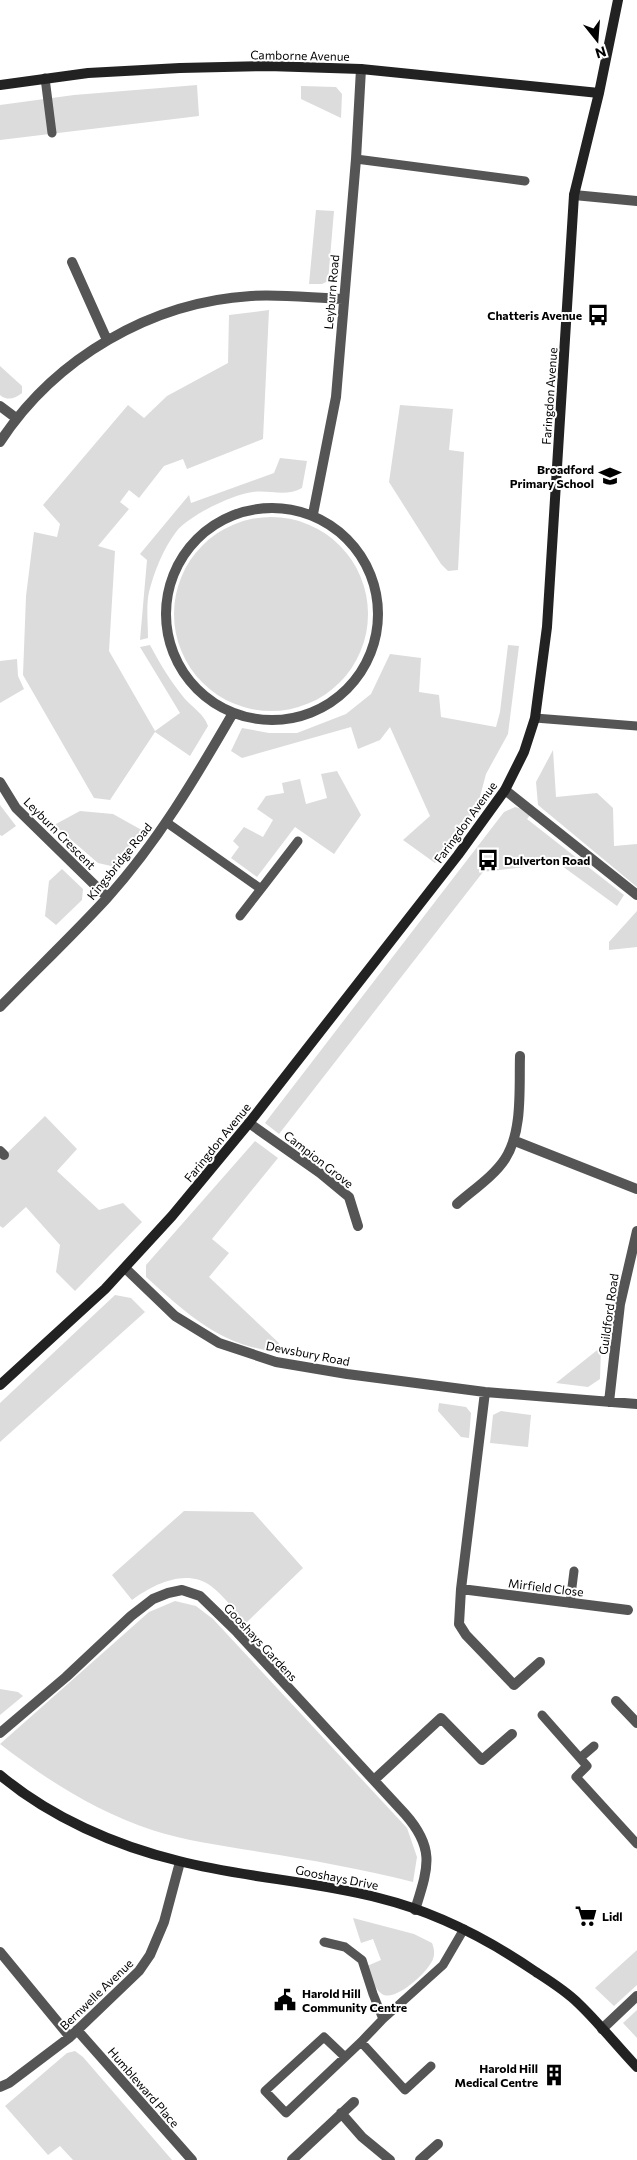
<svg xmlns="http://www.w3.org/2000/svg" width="637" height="2160" viewBox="0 0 637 2160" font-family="Commissioner,sans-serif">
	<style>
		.green { fill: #dcdcdc }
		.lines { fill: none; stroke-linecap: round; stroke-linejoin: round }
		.lane { stroke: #555; stroke-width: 9 }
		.street { stroke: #555; stroke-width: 10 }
		.secondary { stroke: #222; stroke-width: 10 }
		.labels { text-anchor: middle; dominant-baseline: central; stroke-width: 4; stroke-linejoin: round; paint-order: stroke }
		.street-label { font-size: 12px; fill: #000; stroke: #fff }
		.poi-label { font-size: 12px; font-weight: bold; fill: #000; stroke: #fff; text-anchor: end }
	</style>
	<rect width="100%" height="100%" fill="#fff"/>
	<path class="green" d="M197,85l2,31 -199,24v-35l74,-10z
		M301,86l35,1 6,7 -1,24 -40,-19z
		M316,210l18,1 -6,70 -6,3h-13z
		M269,310l-6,129 -76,30 -4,-10 -19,7 -25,32 -10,-8 -9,12 9,7 -31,37 17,5 -6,100 46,80 25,-18 -40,-66 10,-2c10,19 21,37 35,54 8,9 19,15 23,27l-18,30 -35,-24 -45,68 -16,-2 -71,-123 3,-79 8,-64 23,5 3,-13 -17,-19 85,-100 16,13 23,-22 61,-33 1,-48z
		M0,366l22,20v7c-7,6 -15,8 -22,2z
		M400,405l53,4 -4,41 15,2 -6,118 -10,1 -7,-7 -52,-82z
		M280,458l27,3 -5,27c-15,9 -32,2 -49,4 -20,2 -65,24 -77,40 -13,17 -22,40 -27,60 -3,14 -1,31 -1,46l-8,2 7,-80 -7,-6 49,-59 2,8 83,-30z
		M174 614a97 97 0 1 1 194 0a97 97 0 1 1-194 0Z
		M508,645l11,1 -11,88 -22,40 -9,34 -42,55 -32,-23 27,-24 -40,-89 -10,13 -22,9 -7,-22 -109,31 -11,-7 11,-23 27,5h28l49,-19 25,-20 19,-40 31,4 -2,34 20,3 2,22 55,10 4,-15z
		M17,659l1,17 6,13 -24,14v-42z
		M553,750l3,47 41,-4 16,15 1,38 23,-2v43l-99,-82 -2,-23z
		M337,771l24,44 -27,39 -39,-27 -38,50 -26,-19 8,-11 -6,-6 11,-14 19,10 10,-17 -16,-11 9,-13 18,-3 -2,-10 18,-4 6,25 21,-6 -6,-24z
		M0,805l16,21 -14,10 -2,-1z
		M515,807l18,5 -6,7 97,76 -7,11 -59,-43 -75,9 -204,262 -14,-11 239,-311z
		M80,811l33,3 34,19 -27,35 -22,-5 -44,-38z
		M62,869l21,20 -1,11 -26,25 -11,-9 4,-35z
		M637,911v36l-28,3v-8z
		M45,1116l32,33 -20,22 42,39 24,-7 19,19 -67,69 -19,-19 4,-27 -34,-38 -23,21 -3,-2v-66z
		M255,1141l23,17 -66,81 17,14 -20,24 70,66 -6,9c-12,-3 -24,-5 -34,-9 -37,-14 -64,-40 -93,-66v-12z
		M115,1295l16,3 14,14 -145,130v-39z
		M601,1347l-1,32 -12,8 -32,-4z
		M439,1403l27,4 5,6 -2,25 -8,-1 -23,-26z
		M501,1411l30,4 -3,32 -38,-4 3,-28z
		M184,1511l69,1 50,56 -57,55c-11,-12 -22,-27 -35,-37 -25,-18 -57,-2 -79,14l-20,-25z
		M175,1601l21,5 17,13 194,209 10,29 -4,25c-51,-13 -102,-22 -153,-30 -36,-6 -74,-11 -108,-22 -57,-19 -105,-50 -152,-86l149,-132z
		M0,1689l18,3 5,4 -23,19z
		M353,1918l61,16 18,9c2,5 3,11 1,16 -4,12 -38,44 -51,35 -9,-6 -11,-19 -15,-28l14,-6 -8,-21 -12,4z
		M637,1950v35l-23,21 -19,-18z
		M637,2010v28l-14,-15z
		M75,2051l8,6 89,103h-99l-13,-14 -12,9 -43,-49 62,-53z"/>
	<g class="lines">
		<path class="lane" d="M45,78l7,55
			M356,159l169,22
			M535,718l102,8
			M166,822l95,67 37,-48
			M240,916l21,-27
			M570,1603l4,-32
			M542,1715l45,51 -11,11 61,67
			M580,1758l14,-12
			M324,1942l21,5 17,13 11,34 10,25
			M361,2042l44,48 26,-24
			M345,2057l-21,-20 -59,54 21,22 75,-71 22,-23 60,-54 21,-36"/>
		<path class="street" d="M574,195l63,6
			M72,262l35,78
			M0,406l16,12
			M0,442c55,-84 151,-140 251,-146 30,-2 61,2 92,3
			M166 614a106 106 0 1 1 212 0a106 106 0 1 1-212 0Z
			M313,514l23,-117 20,-238 5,-90
			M0,782l16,26 91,89
			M505,790l132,105
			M0,1007c35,-36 72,-71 107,-109 50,-55 89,-121 126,-185
			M249,1123l71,50 29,24 9,29
			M515,1141l122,48
			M0,1151l4,4
			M457,1204c16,-14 37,-28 48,-45 18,-27 14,-72 15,-103
			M125,1268l50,48 44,27 57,19 71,12 138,18 152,12
			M485,1392l-24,197 -2,35 7,11 48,50 26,-23
			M609,1402l11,-98 17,-73
			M461,1589l167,21
			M616,1701l21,22
			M0,1733l66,-56 65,-61 22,-17 15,-6 14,-3 18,6 37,36 168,182c31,35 23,54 10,96
			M374,1780l67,-62 41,42 30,-26
			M0,1952l70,85
			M602,2029l35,-33
			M77,2030l115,130
			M0,2087l9,-4 61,-46 69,-66 11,-16 14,-33 16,-60
			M341,2113l21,24 28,23
			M292,2160l62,-58
			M420,2160l18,-16"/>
		<path class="secondary" d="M0,85l88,-12 92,-5 88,-2 93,3 238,24
			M0,1385l105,-96 67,-73 77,-93 209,-268 47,-65 19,-38 11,-34 12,-91 27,-432 25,-102 19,-93
			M0,1775c50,42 116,71 179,86 66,17 135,20 200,37 57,14 109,41 157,74 14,9 30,19 42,31 21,20 39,43 59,64"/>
	</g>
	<defs>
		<g id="bus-bare" transform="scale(1.725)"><path d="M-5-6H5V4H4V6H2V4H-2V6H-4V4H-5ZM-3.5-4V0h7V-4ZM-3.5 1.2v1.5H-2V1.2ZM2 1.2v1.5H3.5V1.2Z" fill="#000" stroke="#fff" stroke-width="2.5" paint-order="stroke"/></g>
		<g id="school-bare" transform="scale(1.725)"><path d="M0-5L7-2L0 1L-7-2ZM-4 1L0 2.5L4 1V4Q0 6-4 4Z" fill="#000" stroke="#fff" stroke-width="2.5" paint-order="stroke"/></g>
		<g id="supermarket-bare" transform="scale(1.725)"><path d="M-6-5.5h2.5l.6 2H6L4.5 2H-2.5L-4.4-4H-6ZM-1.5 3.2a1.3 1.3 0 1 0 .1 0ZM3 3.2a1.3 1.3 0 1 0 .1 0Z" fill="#000" stroke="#fff" stroke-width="2.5" paint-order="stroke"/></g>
		<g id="civic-bare" transform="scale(1.725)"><path d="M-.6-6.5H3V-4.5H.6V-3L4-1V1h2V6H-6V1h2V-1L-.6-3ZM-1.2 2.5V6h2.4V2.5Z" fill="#000" stroke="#fff" stroke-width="2.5" paint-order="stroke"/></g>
		<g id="building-bare" transform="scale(1.725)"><path d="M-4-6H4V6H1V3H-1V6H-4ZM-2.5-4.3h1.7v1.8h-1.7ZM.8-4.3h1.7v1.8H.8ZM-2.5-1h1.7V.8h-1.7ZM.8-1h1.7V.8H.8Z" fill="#000" stroke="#fff" stroke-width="2.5" paint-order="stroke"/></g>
	</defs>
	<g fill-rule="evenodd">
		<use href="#bus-bare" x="598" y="315"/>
		<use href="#school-bare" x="610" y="476"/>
		<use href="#bus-bare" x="488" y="860"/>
		<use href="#supermarket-bare" x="586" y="1916"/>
		<use href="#civic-bare" x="285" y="2000"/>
		<use href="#building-bare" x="554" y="2075"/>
	</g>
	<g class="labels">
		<g class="street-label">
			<text transform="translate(300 55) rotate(1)">Camborne Avenue</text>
			<text transform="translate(331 292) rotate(-85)">Leyburn Road</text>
			<text transform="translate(549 396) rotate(-86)">Faringdon Avenue</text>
			<text transform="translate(465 822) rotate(-54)">Faringdon Avenue</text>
			<text transform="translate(60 833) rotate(45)">Leyburn Crescent</text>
			<text transform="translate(119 861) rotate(-51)">Kingsbridge Road</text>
			<text transform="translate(217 1142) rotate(-51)">Faringdon Avenue</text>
			<text transform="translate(319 1159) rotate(38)">Campion Grove</text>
			<text transform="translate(608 1314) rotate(-82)">Guildford Road</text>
			<text transform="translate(308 1353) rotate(11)">Dewsbury Road</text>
			<text transform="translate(546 1587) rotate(7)">Mirfield Close</text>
			<text transform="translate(261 1642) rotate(47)">Gooshays Gardens</text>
			<text transform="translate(337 1877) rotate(11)">Gooshays Drive</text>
			<text transform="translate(96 1994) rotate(-44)">Bernwelle Avenue</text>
			<text transform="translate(144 2087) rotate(49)">Humbleward Place</text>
		</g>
		<g class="poi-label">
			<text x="582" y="315">Chatteris Avenue</text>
			<text x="594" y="469">Broadford<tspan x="594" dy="14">Primary School</tspan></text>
			<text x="504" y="860" text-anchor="start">Dulverton Road</text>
			<text x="602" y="1916" text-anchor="start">Lidl</text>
			<text x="302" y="1993" text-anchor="start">Harold Hill<tspan x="302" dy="14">Community Centre</tspan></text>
			<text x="538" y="2068">Harold Hill<tspan x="538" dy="14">Medical Centre</tspan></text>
		</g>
	</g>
	<g transform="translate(597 40) rotate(163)" stroke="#ffffff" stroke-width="4" paint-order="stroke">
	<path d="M0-4L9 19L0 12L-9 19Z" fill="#000000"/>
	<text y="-8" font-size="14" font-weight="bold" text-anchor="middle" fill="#000000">N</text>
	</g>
</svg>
